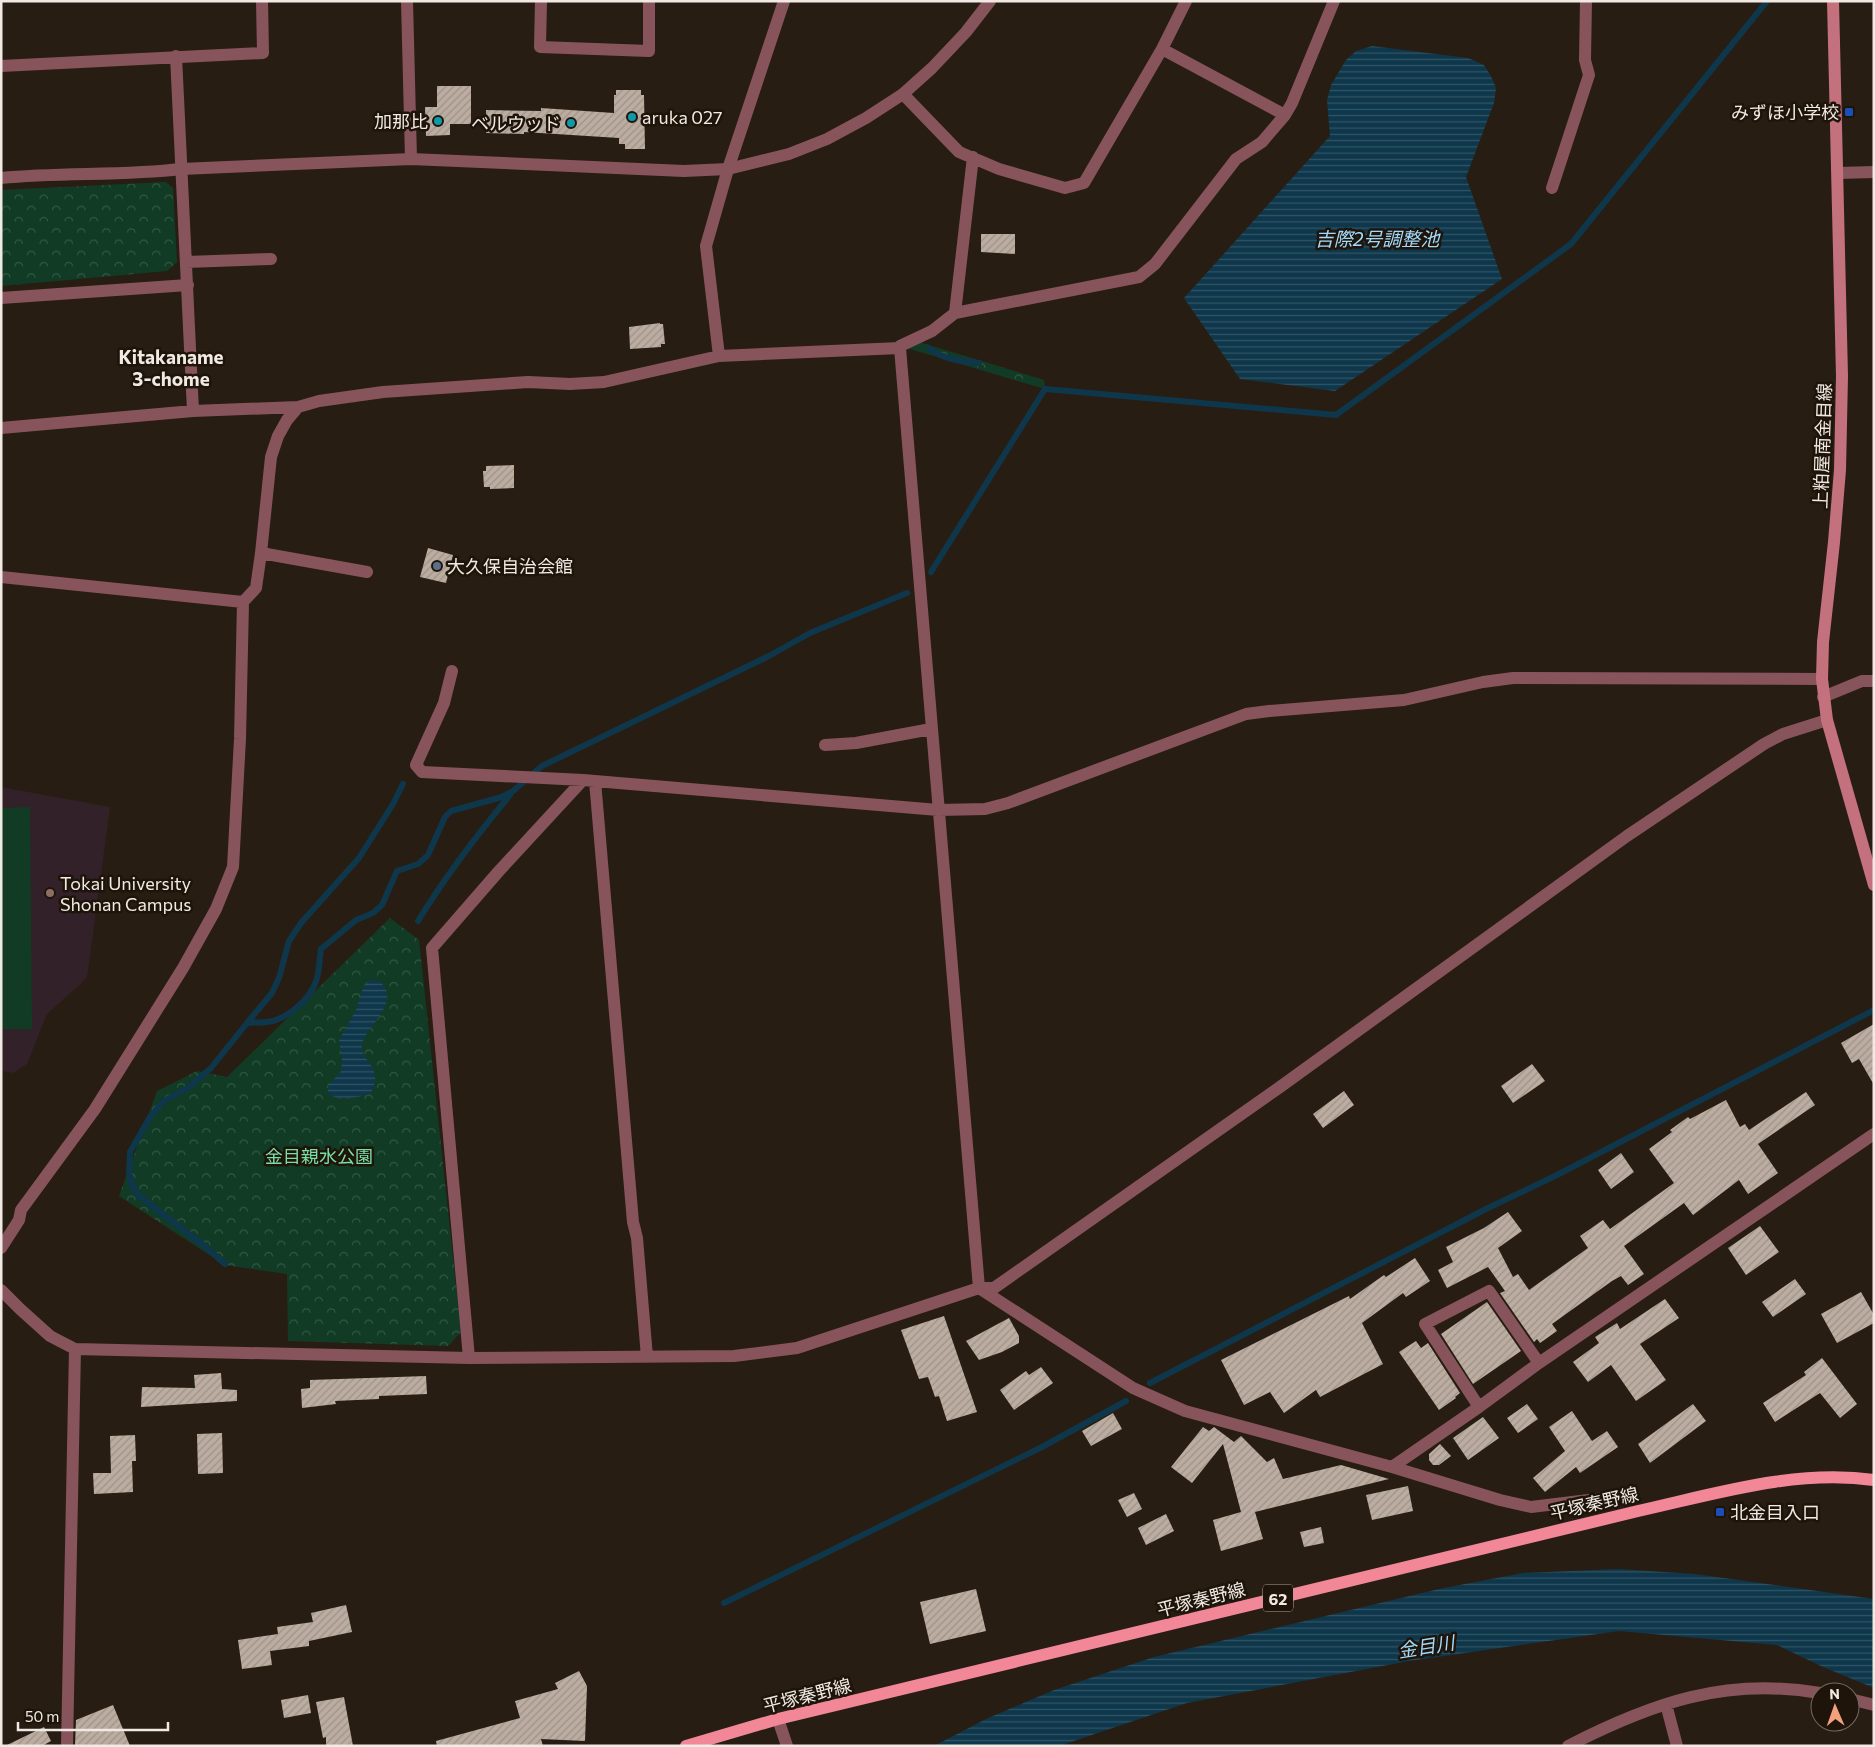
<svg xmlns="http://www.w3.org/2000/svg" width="1875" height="1747" viewBox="0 0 1875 1747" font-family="Commissioner,'Noto Sans JP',sans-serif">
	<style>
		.education { fill: #322129 }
		.park { fill: url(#park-crowns) }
		.garden { fill: #113b25 }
		.water { fill: url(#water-rules) }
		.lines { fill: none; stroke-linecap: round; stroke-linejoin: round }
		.stream { stroke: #0e374b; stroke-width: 6 }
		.building { fill: url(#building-hatch) }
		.minor { stroke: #88545c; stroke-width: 12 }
		.tertiary { stroke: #88545c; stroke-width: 12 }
		.secondary { stroke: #c4717e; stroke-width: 12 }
		.primary { stroke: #f28798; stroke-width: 12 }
		.transit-dot { fill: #1a4fb4; stroke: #1e140a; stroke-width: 2 }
		.culture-dot { fill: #0f9aa8; stroke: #1e140a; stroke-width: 2 }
		.service-dot { fill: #5c6f8a; stroke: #1e140a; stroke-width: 2 }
		.education-dot { fill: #8d6e63; stroke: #1e140a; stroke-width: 2 }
		.labels { text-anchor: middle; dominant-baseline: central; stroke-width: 5; stroke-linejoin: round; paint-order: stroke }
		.shield { fill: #1e140a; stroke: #b2a9a2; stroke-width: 1 }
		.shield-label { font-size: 16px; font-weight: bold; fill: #f1e9e3 }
		.poi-label { font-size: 18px; fill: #f1e9e3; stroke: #1e140a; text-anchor: start }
		.street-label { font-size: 18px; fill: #f1e9e3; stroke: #1e140a }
		.park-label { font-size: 18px; fill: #79dea6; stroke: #1e140a }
		.water-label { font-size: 19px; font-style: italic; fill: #a0d9fb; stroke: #1e140a }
		.neighbourhood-label { font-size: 19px; font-weight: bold; fill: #f1e9e3; stroke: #1e140a }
	</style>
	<defs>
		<pattern id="park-crowns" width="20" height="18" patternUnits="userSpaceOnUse" patternTransform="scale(1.25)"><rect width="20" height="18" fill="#113b25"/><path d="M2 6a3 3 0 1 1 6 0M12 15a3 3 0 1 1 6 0" fill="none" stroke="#345744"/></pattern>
		<pattern id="water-rules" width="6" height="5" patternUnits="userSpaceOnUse" patternTransform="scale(1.25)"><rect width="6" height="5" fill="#0e374b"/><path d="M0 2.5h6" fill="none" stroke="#325465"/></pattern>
		<pattern id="building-hatch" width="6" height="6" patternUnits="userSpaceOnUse" patternTransform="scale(1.25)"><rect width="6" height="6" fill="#bbada0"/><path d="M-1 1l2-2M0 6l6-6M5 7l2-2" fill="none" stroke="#9e9389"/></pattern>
	</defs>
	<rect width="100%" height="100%" fill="#281d13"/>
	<path class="education" d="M1,787l109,20 -23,171 -40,36 -20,50 -14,9 -12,-2z"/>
	<path class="park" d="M166,182l7,6 4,74 -10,9 -166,15v-96z
		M912,340l132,40 1,9 -145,-43z
		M390,918l29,22 42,392 -13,14 -160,-5 -1,-67 -62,-9 -106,-69 38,-105 40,-20 30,6z"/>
	<path class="garden" d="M30,807l2,222h-31v-221z"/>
	<path class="water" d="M1372,46l96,12 16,7 7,11 5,12 -2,15 -28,74 36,102 -167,112 -95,-12 -56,-81 146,-162 -3,-36 4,-15 15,-25 10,-9z
		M369,980c6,0 11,0 14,5 16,19 -17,42 -21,59 -3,17 24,23 8,50 -14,3 -31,9 -42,-1v-7l13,-15 1,-10 -3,-21 17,-30 7,-22z
		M1618,1569l77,5 179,25v89l-51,-21 -46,-22 -158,-14 -210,30 -222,42 -128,43h-125l52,-27 68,-29 100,-33 285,-68 84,-16z"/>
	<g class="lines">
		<path class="stream" d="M929,348c15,12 31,13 50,15
			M931,572l114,-183 291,26 235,-171 196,-243
			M418,921c27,-44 59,-86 92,-126
			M247,1023l25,-30 7,-15 10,-37 12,-18 58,-65 34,-54 10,-20
			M225,1264l-22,-19 -65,-50 -6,-10 -3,-12 1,-21 20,-35 14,-16 25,-14 22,-19 36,-45c6,-1 13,0 20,-1 19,-2 43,-22 49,-41 4,-10 3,-22 5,-32l35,-29 17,-7 9,-8 15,-34 21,-7 10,-9 17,-38 6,-6 51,-14 11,-6 29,-25 227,-110 41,-23 97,-40
			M1150,1383l334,-173 73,-35 317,-165
			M724,1603l318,-156 84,-46"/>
	</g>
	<path class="building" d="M437,86h34v38h-21v11l-24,1 -1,-29h12z
		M616,90h25v5h3l1,54h-20v-5h-6v-6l-95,-6v2l-38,-1v-23l55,1v-3l73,5v-18h2z
		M981,234h34v20l-34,-2z
		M660,323v1h3l2,20h-4v3l-31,2 -1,-22z
		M514,465v23l-24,1v-2h-6l-1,-16h3v-5z
		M428,548l25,7 -7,28 -26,-6z
		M1874,1024v61l-15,-26 -7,4 -11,-20z
		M1532,1064l13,17 -32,22 -12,-17z
		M1344,1091l10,14 -31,23 -10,-14z
		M1806,1092l9,13 -57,39 20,29 -30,21 -9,-14 -46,35 -9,-12 -60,43 20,28 -16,11 -7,-9 -9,5 -60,43 5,7 -17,12 -3,-4 -3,3 -34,-49 5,-2 -17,-24 -41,21 -9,-18 15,-8 -7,-15 38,-19 24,-16 14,19 -24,17 15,29 5,-3 11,16 59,-42 -8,-12 23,-16 7,9 64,-46 -25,-34 23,-17 -2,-2 18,-13 2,2 36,-19 14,27 5,-3 4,6z
		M1621,1153l13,19 -23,17 -13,-19z
		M1760,1226l19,26 -33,23 -18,-27z
		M1415,1258l15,23 -24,16 -3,-4 -41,30 21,41 -63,33 -4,-7 -32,23 -14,-21 -26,13 -23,-45 128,-64 1,3 34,-24 2,2z
		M1795,1279l11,15 -33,23 -11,-15z
		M1861,1292l13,23v8l-37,20 -16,-29z
		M1665,1299l14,19 -39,26 26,36 -30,21 -25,-36 -23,17 -15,-20 26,-19 -4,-6 22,-14 3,6z
		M1487,1302l34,49 -48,33 -32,-50z
		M944,1316l33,96 -30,9 -8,-25 -4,1 -7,-20 -9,2 -18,-49z
		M1009,1318l10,18v7l-17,9 -23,8 -13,-19z
		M1416,1341l5,7 7,-5 32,50 -5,4 1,1 -17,12 -40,-58z
		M1822,1358l35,46 -17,14 -20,-25 -45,29 -12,-19 43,-28 -2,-3z
		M1041,1367l12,16 -39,27 -14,-20 26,-19 3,4z
		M221,1373l1,16 15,1v11l-96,6 1,-20 53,1 -1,-13z
		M426,1376l1,18 -48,2v3l-44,2 1,3 -34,4 -1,-19 9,-1v-8z
		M1527,1404l11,15 -20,14 -11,-15z
		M1693,1404l13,17 -56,42 -12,-19z
		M1572,1411l20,30 15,-10 11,16 -38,26 -4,-6 -31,25 -12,-14 32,-27 -16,-24z
		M1113,1413l9,16 -31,17 -9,-15z
		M1483,1417l16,21 -31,22 -15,-22z
		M1203,1427l6,4 5,-4 20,15 7,-6 26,26 7,-4 9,21 58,-14 48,14 -134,33 8,27 -42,12 -8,-31 28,-8 -18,-68 -31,39 -21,-16z
		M222,1433l1,40 -25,1 -1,-40z
		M135,1435l1,26h-4l1,31 -39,2 -1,-21h18l-1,-37z
		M1440,1444l11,12 -12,9h-6l-4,-5v-6z
		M1408,1486l5,25 -41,9 -6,-25z
		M1134,1493l8,16 -15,8 -9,-17z
		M1166,1514l8,17 -28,14 -8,-17z
		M1321,1527l3,16 -20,4 -4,-15z
		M976,1589l10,42 -56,13 -10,-42z
		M346,1605l6,27 -43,9v5l-39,5 2,14 -30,4 -4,-29 40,-6 -1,-7 36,-5 -2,-9z
		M579,1671l8,15 -2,55 -44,-2 2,7h-106l-1,-5 84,-23 -5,-17 43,-12 -3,-6z
		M308,1695l3,18 -27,5 -3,-18z
		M344,1697l9,49h-27v-9l-3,1 -7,-36z
		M113,1705l17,41h-55l1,-26z
		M44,1727l7,14 -9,5h-37z"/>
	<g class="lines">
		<path class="minor" d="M407,1l4,158
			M541,1l-1,46 109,4v-50
			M1162,49l123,66
			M176,56l17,355
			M1,66l262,-13 -1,-52
			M903,94l56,58 40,17 66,19 19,-5 78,-134 24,-48
			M1838,173l36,-1
			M1552,188l37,-113 -4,-15 1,-59
			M186,262l85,-3
			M1,298l187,-13
			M955,313l18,-156
			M900,348l79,940
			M719,356l-13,-110 22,-77 56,-168
			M1,428l192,-17 105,-4
			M261,553l106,19
			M1,577l242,25
			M452,671l-8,32 -28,62 6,7 161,8 355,30 47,-1 23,-6 238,-89 23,-3 135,-11 79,-18 30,-4 309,1
			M1823,697l39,-16h12
			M825,745l31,-2 75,-14
			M595,781l38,441 4,16 10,119
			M1,1248l18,-28 2,-10 74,-101 88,-141 33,-59 17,-42 7,-128 3,-137 13,-14 5,-35 10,-96 7,-21 9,-16 11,-13 21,-6 64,-9 145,-10 42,2 34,-2 115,-26 181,-8v-2l32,-15 23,-18 184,-36 16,-13 81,-105 26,-17 23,-27 7,-12 42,-102
			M979,1288l154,100 52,23 207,56 108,33 31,7 74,-9
			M1,1290l19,19 30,27 25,13 394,9 265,-2 63,-8 182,-60h15l286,-201 347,-251 137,-92 19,-10 44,-14
			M469,1358l-37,-410 67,-77 84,-91
			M1479,1407l-54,-83 64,-33 50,72
			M1392,1467l87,-60 60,-44 335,-229
			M1850,1699l24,6
			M1666,1704l11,42
			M778,1719l9,27
			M67,1746l8,-397
			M1568,1746c84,-43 157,-69 252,-53"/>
		<path class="tertiary" d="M1,178c60,-6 121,-2 180,-9l230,-10 273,12 44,-2 61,-15 38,-15 39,-21 37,-24 29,-26 34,-36 24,-31"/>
		<path class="secondary" d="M1833,1l9,375 -2,94 -6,72 -11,100 -1,37 5,41 47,165"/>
		<path class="primary" d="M686,1746l92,-27 860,-208c77,-17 156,-42 236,-31"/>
	</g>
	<g class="transit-dot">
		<rect x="1844" y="107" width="10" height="10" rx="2.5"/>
		<rect x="1715" y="1507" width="10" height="10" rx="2.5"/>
	</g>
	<g class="culture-dot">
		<circle cx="632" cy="117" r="5"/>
		<circle cx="438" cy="121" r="5"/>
		<circle cx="571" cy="123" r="5"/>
	</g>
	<circle class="service-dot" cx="437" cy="566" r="5"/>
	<circle class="education-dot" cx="50" cy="893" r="5"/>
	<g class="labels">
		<rect class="shield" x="1263" y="1584.5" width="30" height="27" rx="4"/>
		<g class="shield-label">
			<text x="1278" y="1598">62</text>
		</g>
		<g class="poi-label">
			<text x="1839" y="112" text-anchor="end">みずほ小学校</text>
			<text x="642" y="117">aruka 027</text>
			<text x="428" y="121" text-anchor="end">加那比</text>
			<text x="561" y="123" text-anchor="end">ベルウッド</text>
			<text x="447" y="566">大久保自治会館</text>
			<text x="60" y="883">Tokai University<tspan x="60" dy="21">Shonan Campus</tspan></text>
			<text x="1730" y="1512">北金目入口</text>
		</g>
		<g class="street-label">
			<text transform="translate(1822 446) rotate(-88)">上粕屋南金目線</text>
			<text transform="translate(1594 1503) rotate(-13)">平塚秦野線</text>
			<text transform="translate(1201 1599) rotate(-14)">平塚秦野線</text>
			<text transform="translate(807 1695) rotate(-14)">平塚秦野線</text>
		</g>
		<g class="park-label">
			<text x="319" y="1156">金目親水公園</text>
		</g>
		<g class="water-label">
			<text x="1377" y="238">吉際2号調整池</text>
			<text transform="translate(1426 1646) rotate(-9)">金目川</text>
		</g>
		<g class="neighbourhood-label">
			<text x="171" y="356">Kitakaname<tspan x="171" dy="22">3-chome</tspan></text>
		</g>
	</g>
	<rect width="1875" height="1747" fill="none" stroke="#f1e9e3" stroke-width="5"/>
	<g transform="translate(1835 1707) rotate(358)"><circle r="24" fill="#1e140a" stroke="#726961"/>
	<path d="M0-4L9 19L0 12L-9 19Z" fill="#f2a07f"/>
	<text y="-8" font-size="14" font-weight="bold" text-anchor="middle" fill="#f1e9e3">N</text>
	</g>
	<path d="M18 1722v8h150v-8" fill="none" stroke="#f1e9e3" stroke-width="2.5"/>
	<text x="25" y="1722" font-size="15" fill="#f1e9e3" stroke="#1e140a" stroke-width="4" paint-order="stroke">50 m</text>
</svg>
